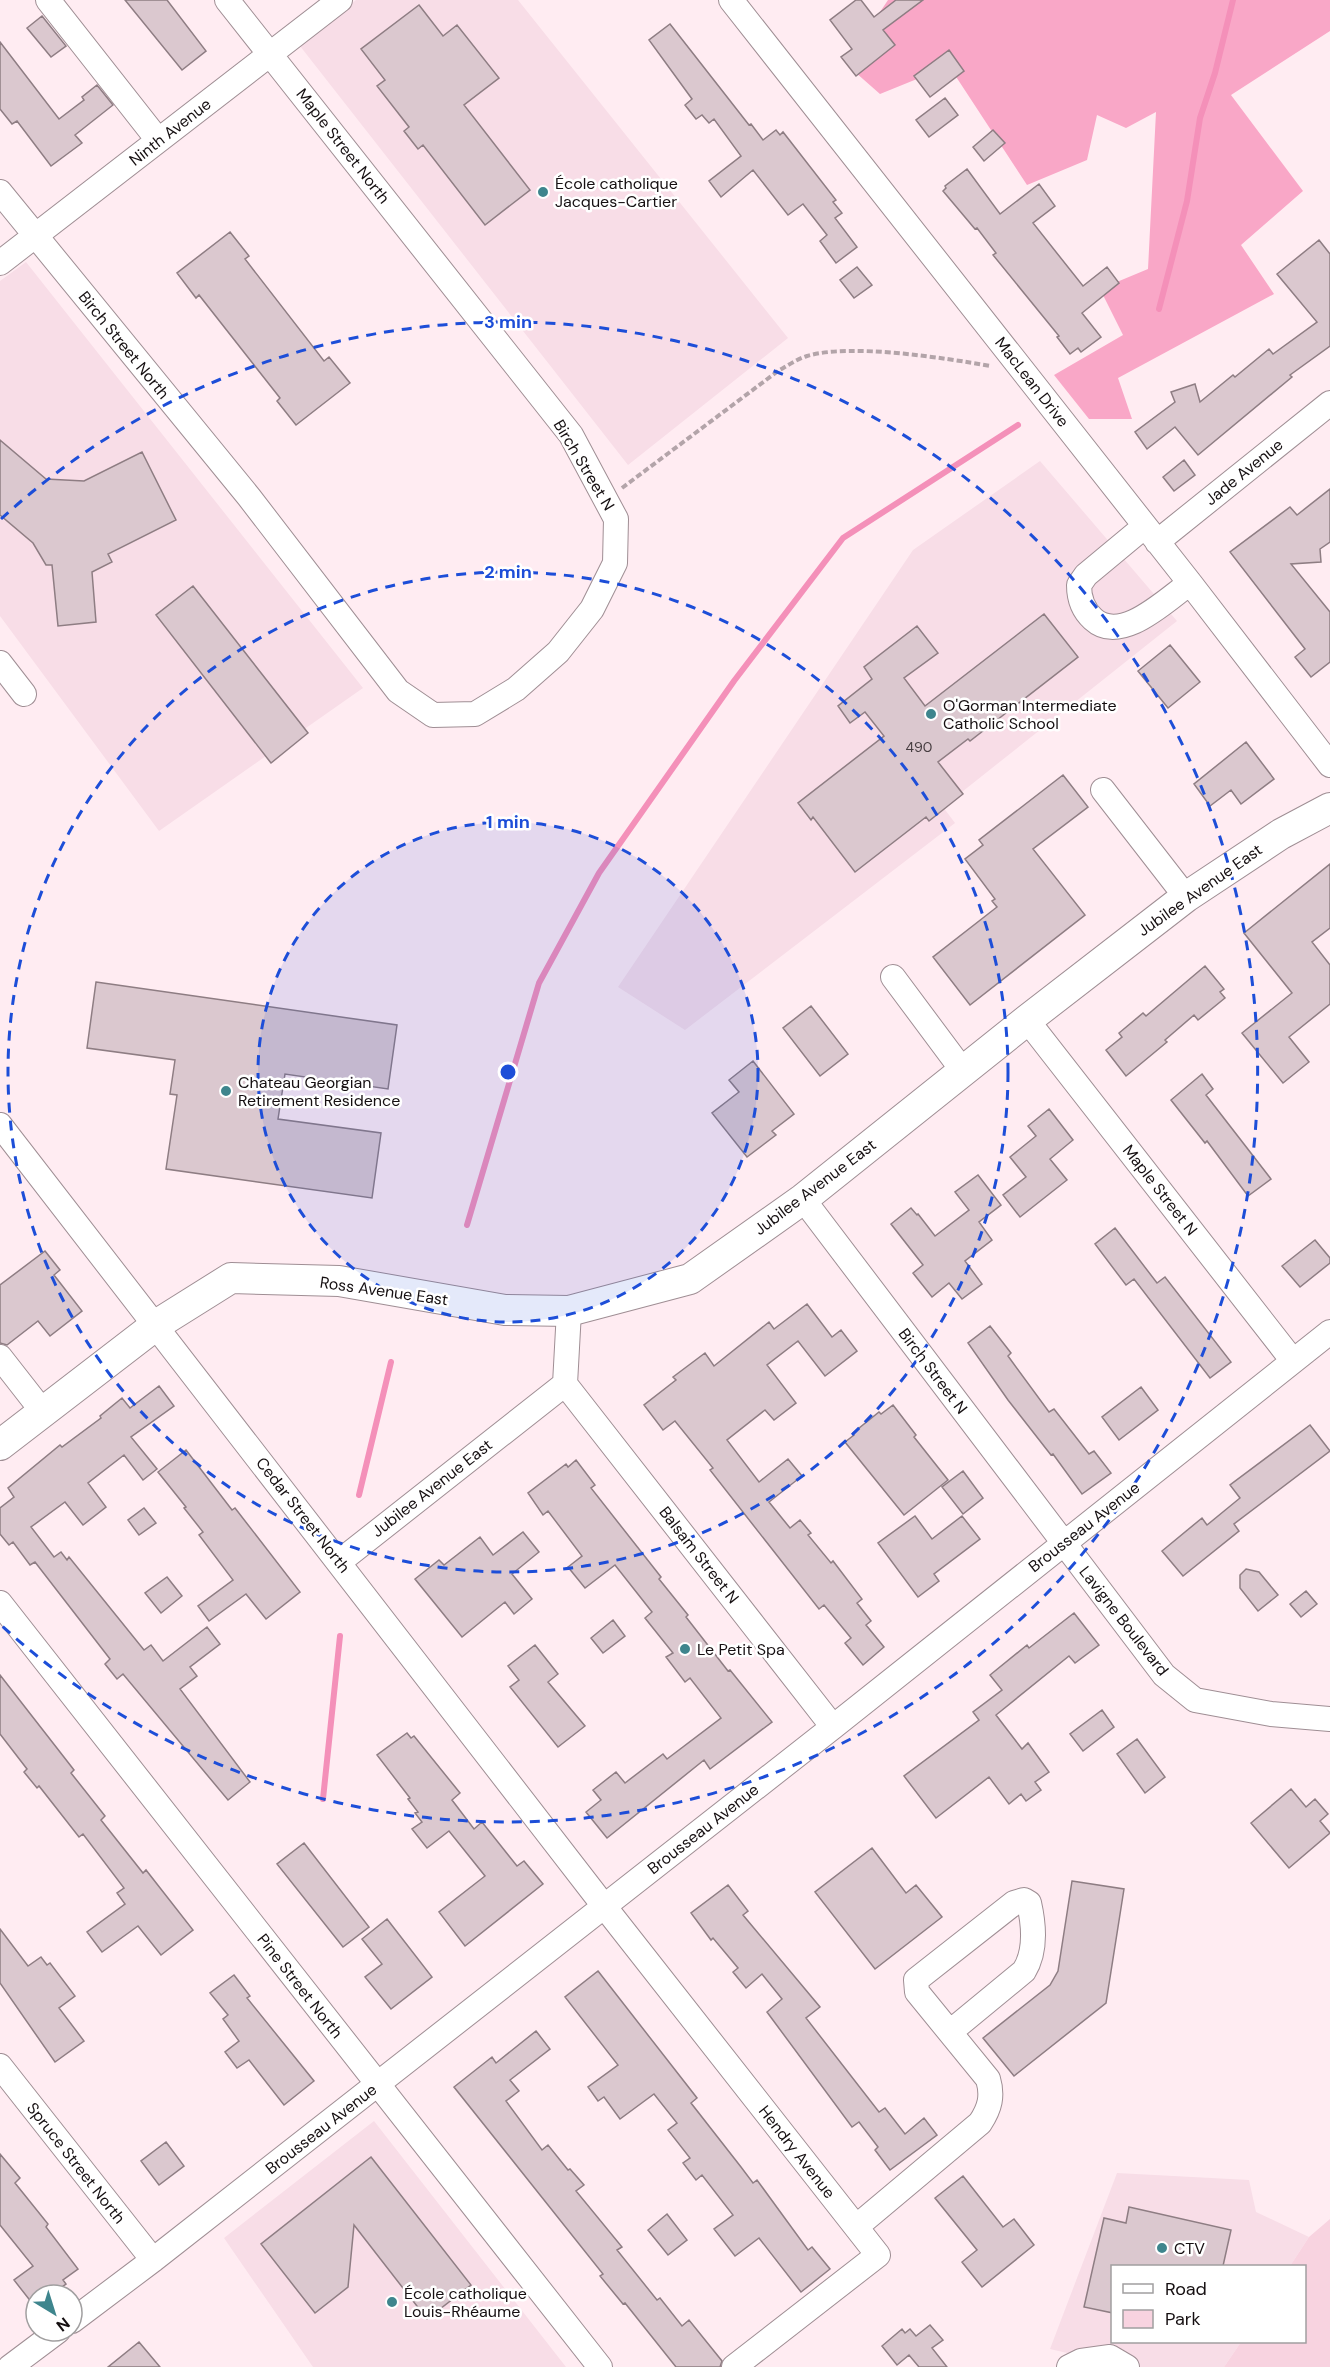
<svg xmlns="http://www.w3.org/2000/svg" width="1330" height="2367" viewBox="0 0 1330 2367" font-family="'DM Sans',sans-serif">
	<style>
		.built { fill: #f8dde7 }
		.green { fill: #f8d3e0 }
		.forest { fill: #f9a7c7 }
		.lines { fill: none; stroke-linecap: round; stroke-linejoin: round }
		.stream { stroke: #f490b9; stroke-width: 6 }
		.building { fill: #dbc8cf; stroke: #8e7d83; stroke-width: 1.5 }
		.minor-casing { stroke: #9f8e94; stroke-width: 26 }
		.major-casing { stroke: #9f8e94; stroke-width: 32 }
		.path { stroke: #b3a4a9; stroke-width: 4; stroke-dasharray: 6 3; stroke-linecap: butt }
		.minor { stroke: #fff; stroke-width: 24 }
		.major { stroke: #fff; stroke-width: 30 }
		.ring { fill: none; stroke: #1d4ed8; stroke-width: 3; stroke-dasharray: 10 8 }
		.poi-dot { fill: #3e858d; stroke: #fff; stroke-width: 2 }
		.labels { text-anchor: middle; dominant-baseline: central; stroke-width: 5; stroke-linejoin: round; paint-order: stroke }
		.number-label { font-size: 14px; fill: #463d40 }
		.street-label { font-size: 16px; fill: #150f11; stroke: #fff }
		.poi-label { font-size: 16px; fill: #150f11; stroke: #fff; text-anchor: start }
		.centre { fill: #1d4ed8; stroke: #fff; stroke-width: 3 }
		.ring-label { font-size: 18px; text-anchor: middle; font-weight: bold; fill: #1d4ed8; stroke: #fff; stroke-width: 5; stroke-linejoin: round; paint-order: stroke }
	</style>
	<rect width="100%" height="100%" fill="#ffecf2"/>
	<path class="built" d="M356,0h162l270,338 -160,127 -328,-419z
		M26,262l337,426 -204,143 -159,-215v-335z
		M1040,461l137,160 -234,186 12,16 -270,207 -67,-43 295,-437z
		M374,2121l192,246h-253l-89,-129z
		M1117,2173l132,7 7,32 53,25 -19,29h-178v76h129l-17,25h-97l-77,-18z"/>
	<path class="green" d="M1330,2219v148h-106l17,-25h63v-76h-14l19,-29z"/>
	<path class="forest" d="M888,0h442v31l-99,64 72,96 -62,54 33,49 -156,84 14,41h-43l-35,-44 69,-40 -23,-46 48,-20 8,-157 -30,16 -29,-13 -10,45 -60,25 -78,-119 -69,28 -25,-22 17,-48z"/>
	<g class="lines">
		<path class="stream" d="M1159,309l28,-108 13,-83 15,-45 18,-73
			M467,1225l72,-242 60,-110 135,-192 109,-143 175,-113
			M359,1495l32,-133
			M323,1799l17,-163"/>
	</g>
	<path class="building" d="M125,0h42l39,51 -24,19z
		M856,0h5l13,17 22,-17h27l-40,30 12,15 -39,31 -15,-19 11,-8 -22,-29z
		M419,5l24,31 14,-11 42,53 -35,27 66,85 -45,35 -62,-80 -5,4 -14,-18 5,-4 -32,-41 8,-6 -24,-31z
		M42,16l24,30 -15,11 -24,-29z
		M670,24l79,101 2,-1 12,16 13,-10 4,5 3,-3 53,68 -3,2 9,11 -7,5 22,29 -21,16 -16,-22 7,-6 -24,-31 -15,11 -35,-45 -32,27 -12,-16 32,-25 -27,-37 -5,4 -7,-8 -6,4 -11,-14 7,-6 -43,-59z
		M0,42l59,77 25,-19 -2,-3 15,-12 16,20 -38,30 7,8 -31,23 -34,-45 -5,3 -12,-15z
		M949,50l15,21 -34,26 -16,-21z
		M945,98l13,17 -29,22 -13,-17z
		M993,130l12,13 -21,18 -11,-14z
		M967,169l33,45 39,-30 16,22 -22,17 50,63 24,-19 12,16 -37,30 19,24 -20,15 -3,-4 -8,6 -13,-17 2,-1 -66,-81 3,-2 -19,-25 -2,1 -32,-38 3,-3 -1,-2z
		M230,232l19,24 -4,3 79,102 5,-4 21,26 -54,42 -19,-24 3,-3 -81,-103 -3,3 -19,-25z
		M1319,240l11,14v92l-40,29 2,2 -94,78 -23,-28 -28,22 -12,-17 40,-30 -4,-10 24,-8 5,18 33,-27 2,2 34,-28 4,5 44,-32 -40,-48z
		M857,267l15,18 -18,13 -14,-18z
		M0,440l46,39 38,2 58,-29 34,68 -68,34 4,8 -20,10 4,50 -38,4 -6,-61h-6l-13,-22 -33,-28z
		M1184,460l11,15 -21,16 -11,-14z
		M1330,489v53l-10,7 1,13 -30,2 39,48v50l-19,15 -16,-20 10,-8 -75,-97 60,-45 7,8z
		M193,586l115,147 -37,30 -115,-148z
		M1044,614l34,43 -108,84 -2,-2 -30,23 25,32 -34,27 -3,-4 -71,55 -42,-55 -2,3 -13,-17 86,-67 -19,-24 -15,11 -12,-17 34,-27 -8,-12 53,-41 21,27 -34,25 21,28z
		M1170,645l30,37 -32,26 -30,-37z
		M1246,742l28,37 -33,25 -10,-14 -21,16 -16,-22z
		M1063,775l25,32 -55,42 52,66 -115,90 -37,-48 64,-50 -5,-6 3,-2 -30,-40 18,-14 -4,-5z
		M1330,864v64l-18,14 18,23v39l-41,33 20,25 -26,21 -41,-50 50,-40 -48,-60z
		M1205,966l19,23 -4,3 5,6 -27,22 -4,-5 -29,25 2,2 -41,34 -20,-26 16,-13 -3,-4 24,-20 3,3z
		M96,982l301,43 -9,64 -103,-15 -7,45 103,14 -9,65 -206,-29 11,-74 -7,-1 5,-34 -88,-12z
		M811,1006l37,48 -28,22 -37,-48z
		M753,1061l41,53 -22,17 4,4 -29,22 -35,-44 27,-21 -10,-12z
		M1202,1074l11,15 -7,6 65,84 -23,17 -41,-55 -2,2 -34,-43z
		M1049,1109l24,31 -23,19 17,21 -47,37 -17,-22 23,-18 -16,-20 26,-21 -8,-10z
		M978,1175l23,30 -22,17 13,18 -27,21 17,23 -20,15 -13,-16 -17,14 -19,-24 10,-8 -32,-41 20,-16 6,7 1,-1 17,22 34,-26 -14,-18z
		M1115,1228l42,55 8,-6 66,85 -21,16 -76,-99 -8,6 -31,-41z
		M1315,1240l15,18v5l-30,24 -18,-21z
		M45,1251l15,19 -6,5 28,36 -32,25 -12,-15 -31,24 -7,-2v-58z
		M807,1304l25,33 9,-7 16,21 -32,25 -27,-35 -31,24 29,38 -22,17 -9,-10 -38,30 32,42 29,-23 14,17 -33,26 21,26 10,-8 11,13 -3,2 23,28 2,-2 29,38 -5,4 14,18 -5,4 18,22 -21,18 -18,-22 6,-5 -27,-33 -5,4 -109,-139 3,-2 -38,-47 -12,9 -19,-25 32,-25 -3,-3 32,-24 9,13 55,-44 5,7z
		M990,1326l21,27 -3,3 41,56 5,-3 35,45 5,-3 17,22 -29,21 -29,-40 -2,1 -43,-55 -40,-57z
		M159,1386l15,20 -43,31 26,32 -14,11 -19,-25 -36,28 18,24 -23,18 -18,-23 -34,25 23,30 7,-5 6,8 2,-3 75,93 7,-5 12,16 44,-34 13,17 -30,23 7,9 -17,13 70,93 -22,18 -105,-126 -6,5 -12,-15 5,-5 -75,-97 -5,3 -17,-23 -4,3 -9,-11v-26l14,-11 -6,-9 52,-43 2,2 39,-29 -1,-2 22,-18 8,10z
		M1141,1387l17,23 -39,30 -17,-23z
		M893,1405l23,30 -2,2 34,43 -44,35 -59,-73 9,-7 -1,-2 26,-21 2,2z
		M1310,1425l20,26 -96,73 5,7 -56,45 -21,-25 40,-33 5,7 33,-27 -10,-13z
		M186,1450l46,60 3,-2 65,84 -34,27 -20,-25 -37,27 -11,-15 35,-26 -34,-45 4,-3 -19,-24 2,-1 -28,-35z
		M576,1460l19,25 -4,3 70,89 -2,2 29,36 -2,2 42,54 2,-1 42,52 -62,47 -6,-9 -97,78 -21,-26 15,-12 -8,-10 23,-18 9,11 38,-29 4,5 54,-41 -31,-40 -5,4 -19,-25 7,-4 -28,-35 7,-6 -37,-47 -30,23 -17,-21 14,-11 -34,-45 -5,4 -15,-22 38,-29 2,3z
		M963,1471l20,27 -20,16 -21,-27z
		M144,1508l12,15 -17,12 -11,-15z
		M915,1516l17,23 30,-23 18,23 -46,35 5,7 -21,16 -40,-54z
		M523,1532l16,20 -27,22 20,25 -18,15 -9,-12 -43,35 -47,-58 24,-19 5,5 36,-28 13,18z
		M1246,1569l13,3 19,23 -20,16 -18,-23v-13z
		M167,1577l15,19 -21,17 -16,-20z
		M1306,1591l11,13 -16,13 -11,-13z
		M1074,1613l25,32 -24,18 -6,-7 -73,59 26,34 6,-6 21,29 -14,10 6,8 -15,11 -5,-7 -12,10 -20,-27 -53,41 -32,-42 75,-56 -6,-8 29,-22 -12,-15 37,-30 2,3z
		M613,1620l12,16 -22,17 -12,-15z
		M535,1645l23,29 -10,8 37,44 -27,21 -48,-60 9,-7 -11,-14z
		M0,1675l74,95 -3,3 34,43 -4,4 42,53 3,-3 47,60 -32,25 -23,-29 -36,26 -15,-20 38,-28 -8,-11 7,-5 -41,-54 -4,3 -40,-51 -2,2 -13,-16 3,-3 -27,-35z
		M1102,1710l12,17 -31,24 -13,-17z
		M407,1733l4,5 3,-2 46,57 -8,7 22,29 8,-7 35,44 7,-5 19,23 -78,62 -26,-34 46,-36 -36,-45 -22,17 -15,-19 10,-7 -7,-9 3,-1 -10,-13 2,-1 -33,-43z
		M1137,1739l28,38 -20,16 -28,-39z
		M1291,1789l15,18 9,-8 13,15 -8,7 10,12 -41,35 -38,-45z
		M304,1843l65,84 -26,20 -66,-83z
		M872,1848l34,45 10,-8 26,32 -67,52 -60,-77z
		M1072,1881l52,8 -18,114 -92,73 -31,-38 67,-53 8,-14z
		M728,1885l20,26 -5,4 77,92 -14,11 73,94 6,-4 20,26 19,-16 13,17 -47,35 -15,-20 3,-3 -19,-25 -7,5 -85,-115 15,-13 -20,-25 -16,14 -13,-16 5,-4 -25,-30 -2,2 -20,-27z
		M387,1919l45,58 -41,32 -26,-32 17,-13 -20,-25z
		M0,1929l28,37 13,-9 6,8 3,-2 25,33 -16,12 25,33 -29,21 -55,-79z
		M598,1971l99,127 -6,5 50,64 12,16 4,-3 51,70 4,-3 18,22 -29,23 -42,-54 -24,18 -21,-27 19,-14 -31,-40 -6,5 -13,-17 7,-5 -22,-28 9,-7 -23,-29 -34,25 -16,-22 -6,4 -10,-14 30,-22 -53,-68z
		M234,1975l16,21 -3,2 67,83 -30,24 -35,-45 -12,8 -12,-16 14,-11 -16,-22 5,-4 -18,-22z
		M536,2031l14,18 -40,31 9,11 -13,10 36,49 6,-5 20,25 2,-1 14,16 -8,6 46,56 -5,3 40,50 3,-2 22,28 7,-6 33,41 -2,6h-44l-51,-64 -2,1 -23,-28 3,-2 -149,-187 38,-30 4,6z
		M166,2142l18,24 -25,19 -18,-24z
		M0,2154l20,24 -5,5 33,41 -2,3 32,42 -15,11 3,4 -15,11h-15v5l-4,3 -18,-23 19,-14 -33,-41z
		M371,2157l100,128 -44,34 -73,-94 -6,62 -33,26 -54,-69z
		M963,2176l40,51 11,-8 20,26 -52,42 -20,-25 15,-12 -42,-52z
		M1129,2207l102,23 -8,36h-110v47l-29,-6 20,-89 22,5z
		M667,2214l20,26 -19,15 -20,-25z
		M930,2325l13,15 -11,8 15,19h-28l-10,-12 -12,10 -15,-19 20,-17 3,4 5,-4 6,7z
		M139,2342l21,25h-52z"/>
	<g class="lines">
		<g class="minor-casing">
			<path id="minor" d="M48,0l110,140
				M731,0l459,583 140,182
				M0,192l249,305 149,194 35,24 42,-1 41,-25 42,-37 34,-43 23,-46 1,-44 -45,-84 -344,-435
				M0,263l340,-263
				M1145,526l-59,49 -7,10c0,13 4,25 14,34 28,26 73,-19 97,-36
				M1157,542l173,-139
				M0,663l24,31
				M1103,790l83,107
				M893,977l70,94
				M1027,1020l266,341
				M0,1125l604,781 274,349 -144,112
				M803,1199l361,476 31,25 76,14 59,5
				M0,1357l43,55
				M565,1384l268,343
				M339,1562l226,-178 4,-73
				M0,1603l600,764
				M0,2066l153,194
				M856,2227l124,-104c10,-15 13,-27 8,-44l-71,-87 -1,-12 98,-77 10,-3 5,3c5,22 7,49 -5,68l-74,61
				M72,2321l81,-61 680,-533 497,-395
				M10,2367l48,-36
				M1069,2367l12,-6 29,-4 17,10"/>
		</g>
		<g class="major-casing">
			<path id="major" d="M0,1445l156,-120 75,-47 108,3 166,29 64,1 121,-32 113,-80 224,-179 159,-123 95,-63 49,-26"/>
		</g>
		<path class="path" d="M622,488l156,-117c9,-5 19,-12 29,-15 44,-13 137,2 184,10"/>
		<use href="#minor" class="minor"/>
		<use href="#major" class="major"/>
	</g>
	<circle cx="508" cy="1072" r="250" fill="#1d4ed8" fill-opacity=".12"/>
	<g class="ring">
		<circle cx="508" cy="1072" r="250"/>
		<circle cx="508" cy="1072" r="500"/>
		<path d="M1 519A750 750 0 1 1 1 1625"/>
	</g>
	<g class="poi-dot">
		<circle cx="543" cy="192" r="6"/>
		<circle cx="931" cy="714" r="6"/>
		<circle cx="226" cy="1091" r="6"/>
		<circle cx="685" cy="1649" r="6"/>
		<circle cx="1162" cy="2248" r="6"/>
		<circle cx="392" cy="2302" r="6"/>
	</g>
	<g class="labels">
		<g class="number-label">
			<text x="919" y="747">490</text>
		</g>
		<g class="street-label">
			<text transform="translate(170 132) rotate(-38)">Ninth Avenue</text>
			<text transform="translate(343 146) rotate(52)">Maple Street North</text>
			<text transform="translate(124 345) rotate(51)">Birch Street North</text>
			<text transform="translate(1032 382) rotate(52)">MacLean Drive</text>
			<text transform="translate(584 465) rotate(59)">Birch Street N</text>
			<text transform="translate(1244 472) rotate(-39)">Jade Avenue</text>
			<text transform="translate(1200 890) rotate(-35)">Jubilee Avenue East</text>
			<text transform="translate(815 1187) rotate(-37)">Jubilee Avenue East</text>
			<text transform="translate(1160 1190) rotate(52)">Maple Street N</text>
			<text transform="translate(384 1291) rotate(8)">Ross Avenue East</text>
			<text transform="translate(933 1371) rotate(53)">Birch Street N</text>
			<text transform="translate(432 1488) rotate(-38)">Jubilee Avenue East</text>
			<text transform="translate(303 1515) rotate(52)">Cedar Street North</text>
			<text transform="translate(1084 1527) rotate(-38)">Brousseau Avenue</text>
			<text transform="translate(699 1555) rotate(52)">Balsam Street N</text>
			<text transform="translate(1124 1621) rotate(52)">Lavigne Boulevard</text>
			<text transform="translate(703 1829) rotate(-38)">Brousseau Avenue</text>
			<text transform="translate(300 1986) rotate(52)">Pine Street North</text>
			<text transform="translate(321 2129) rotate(-38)">Brousseau Avenue</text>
			<text transform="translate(797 2152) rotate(52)">Hendry Avenue</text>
			<text transform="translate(76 2163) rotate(52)">Spruce Street North</text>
		</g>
		<g class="poi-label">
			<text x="555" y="183">École catholique<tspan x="555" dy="18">Jacques-Cartier</tspan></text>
			<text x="943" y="705">O'Gorman Intermediate<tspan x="943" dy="18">Catholic School</tspan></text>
			<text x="238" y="1082">Chateau Georgian<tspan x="238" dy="18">Retirement Residence</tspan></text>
			<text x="697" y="1649">Le Petit Spa</text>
			<text x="1174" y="2248">CTV</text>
			<text x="404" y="2293">École catholique<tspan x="404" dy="18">Louis-Rhéaume</tspan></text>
		</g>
	</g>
	<circle cx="508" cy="1072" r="9" class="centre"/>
	<g class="ring-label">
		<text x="508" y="328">3 min</text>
		<text x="508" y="578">2 min</text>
		<text x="508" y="828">1 min</text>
	</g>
	<rect x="1111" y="2265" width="195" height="78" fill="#ffffff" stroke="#a19fa0" stroke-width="1.5"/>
	<rect x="1123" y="2284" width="30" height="9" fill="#ffffff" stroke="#a19fa0" stroke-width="1.5"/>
	<text x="1165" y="2295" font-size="18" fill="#150f11">Road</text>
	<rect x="1123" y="2310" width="30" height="18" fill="#f8d3e0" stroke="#a19fa0" stroke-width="1.5"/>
	<text x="1165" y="2325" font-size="18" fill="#150f11">Park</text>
	<g transform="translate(54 2313) rotate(142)"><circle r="28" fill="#ffffff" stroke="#a19fa0" stroke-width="1.5"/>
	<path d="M0-4.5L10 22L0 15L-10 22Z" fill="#3e858d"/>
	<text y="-9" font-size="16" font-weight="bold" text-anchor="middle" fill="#150f11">N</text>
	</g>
</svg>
